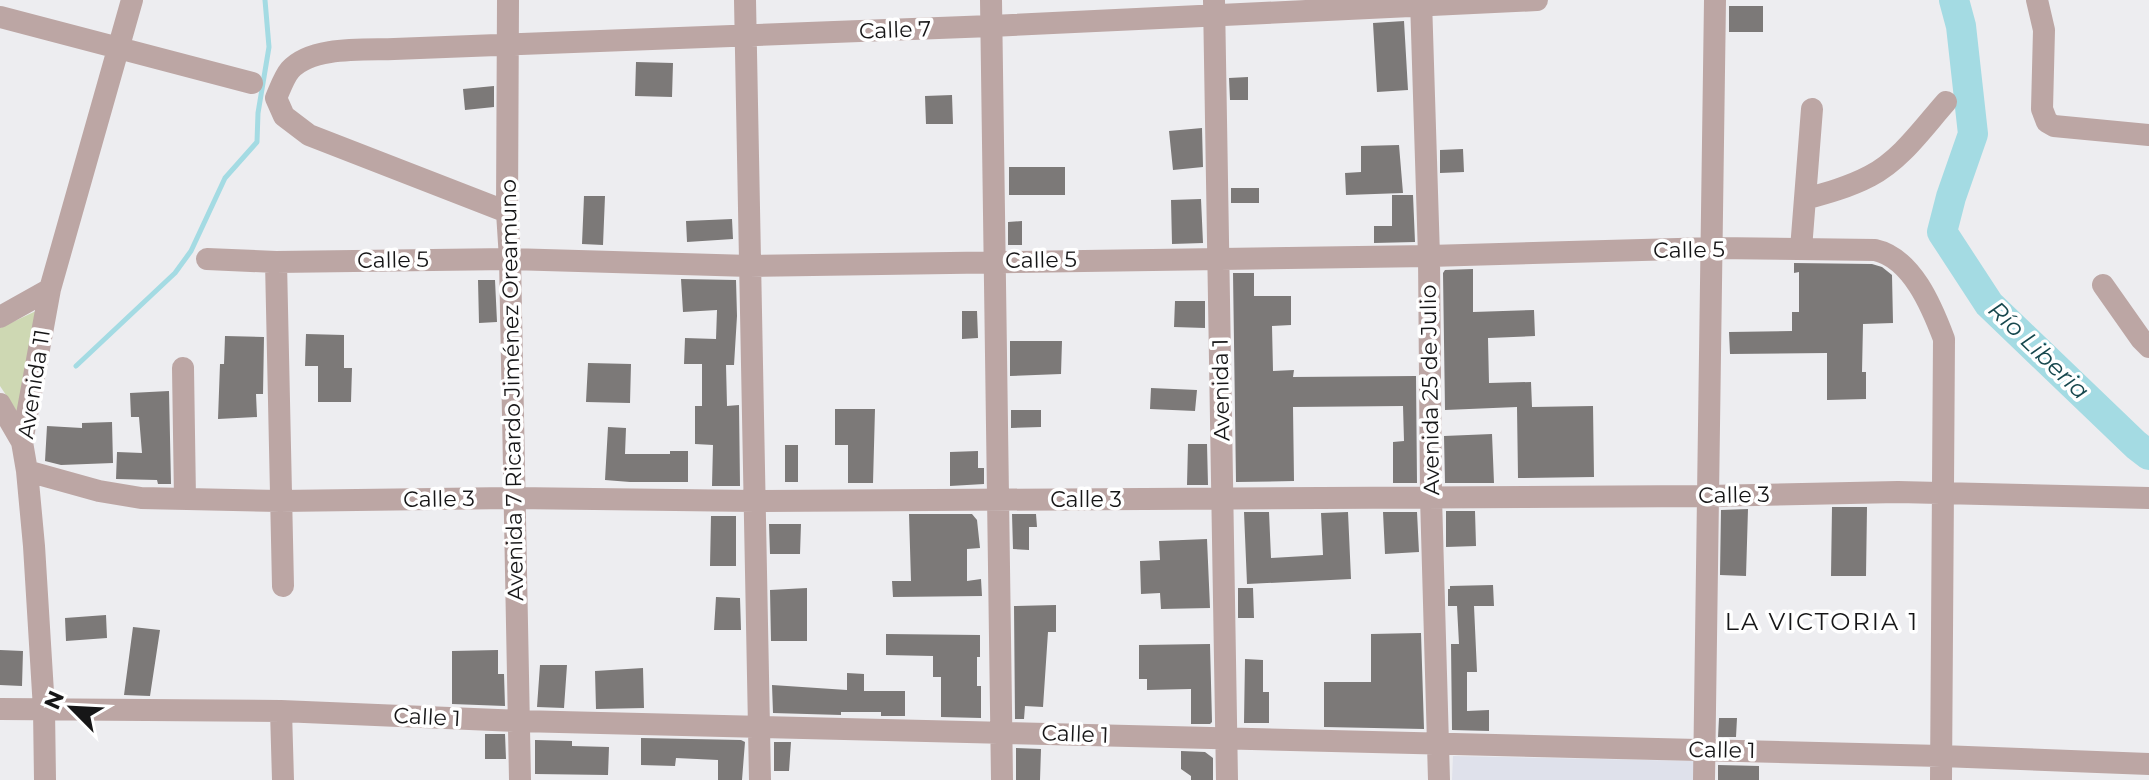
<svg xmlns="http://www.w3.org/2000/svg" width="2149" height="780" viewBox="0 0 2149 780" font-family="Montserrat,sans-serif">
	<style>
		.built { fill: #dfe1eb }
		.green { fill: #ced8b3 }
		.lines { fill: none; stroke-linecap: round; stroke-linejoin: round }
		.stream { stroke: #a4dbe3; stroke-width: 5 }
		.river { stroke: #a4dbe3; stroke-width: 30 }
		.building { fill: #7c7978 }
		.minor { stroke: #bca6a4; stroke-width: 22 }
		.labels { text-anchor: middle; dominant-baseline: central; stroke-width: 7; stroke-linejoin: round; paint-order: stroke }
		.street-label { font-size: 22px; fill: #161617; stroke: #fff }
		.water-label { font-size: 24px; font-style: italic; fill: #17484e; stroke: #fff }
		.neighbourhood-label { font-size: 24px; letter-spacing: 2px; fill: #161617; stroke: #fff }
	</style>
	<rect width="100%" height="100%" fill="#ededf0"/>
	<path class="built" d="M1453,756l241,5v19h-242z"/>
	<path class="green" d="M36,311l-18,102 -18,-27v-58z"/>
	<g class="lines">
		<path class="stream" d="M76,366l99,-93 16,-22 34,-73 32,-36 1,-29 11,-66 -4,-47"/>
		<path class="river" d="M1954,0l7,26 12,108 -22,63 -9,35 47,72 147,141 13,10"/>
	</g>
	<path class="building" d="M1729,6h34v26h-34z
		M1404,21l4,69 -31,2 -4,-69z
		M636,62l37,1 -1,34 -37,-1z
		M1248,77v23h-18l-1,-22z
		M494,86v21l-29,3 -2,-21z
		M952,95l1,29h-27l-1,-28z
		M1202,128l1,39 -30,3 -4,-39z
		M1399,145l4,48 -57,2 -1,-22 16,-1v-26z
		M1463,149l1,23 -24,1v-23z
		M1009,167h56v28h-56z
		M1231,188h28v15h-28z
		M1392,195h21l2,47 -41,1v-17h18z
		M584,196h21l-2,49 -21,-1z
		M1201,199l2,44 -31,1 -1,-44z
		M732,219l1,20 -46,3 -1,-21z
		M1022,221v24h-14v-23z
		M1794,263l78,1 10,3 10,8 1,48 -30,1 -1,48h4v27l-39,1v-47l-97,1 -1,-22 63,-1v-19h7v-40l-5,1z
		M1473,269v43l61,-2 1,26 -47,2 1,45 42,-1 1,25 61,-1 1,71 -76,1 -1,-71 -72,3 -2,-137 2,-3z
		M1233,273h21v23h37v29l-19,1 1,45 21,-1 -1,7 123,-1 1,107h-24v-41l11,-1 -1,-35 -110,1 1,74 -58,1z
		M681,279l55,1 1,36 -3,49h-8l1,41 12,-1 1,81h-28l1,-41 -18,-1v-38h7v-42h-18l1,-26 31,1 1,-29 -34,2z
		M478,280h17l2,42 -18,1z
		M1175,301h30v27l-31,-1z
		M962,311h15l1,27 -16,1z
		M306,334l38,1v33h8l-1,34h-33v-36h-13z
		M225,336l39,1 -1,57h-7l1,23 -39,2 2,-55h4z
		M1010,341h52l-1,33 -51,2z
		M588,363l43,1 -1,39 -44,-1z
		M1151,388l46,2 -2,21 -45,-2z
		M169,391l2,93h-13l-1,-4 -41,-1 1,-27 25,1 -3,-36h-8l-1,-24z
		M835,409h40l-2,74h-25v-38h-13z
		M1011,410h30v17l-30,1z
		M112,422l1,41 -52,2 -16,-4 2,-35 35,2v-5z
		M608,427l18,1 -1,26h45v-3h18v31h-58l-25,-2z
		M1492,434l2,49h-49l-1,-47z
		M1188,444h19l1,41h-21z
		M785,445h13v37h-13z
		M978,451v17h6v16l-34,2v-34z
		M1832,507h35l-1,69h-35z
		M1748,509l-2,67 -26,-1 1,-65z
		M1475,511l1,35 -30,1v-36z
		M1244,512h25l2,46 52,-3 -2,-42 27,-1 3,67 -104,5z
		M1383,512h34l2,40 -34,2z
		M909,514h63l5,6 3,28 -13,1v32l14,-2 1,17 -89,1 -1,-16h19z
		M1012,514h24l1,13h-8v23l-16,-1z
		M711,516h25v50h-26z
		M769,524h32l-1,30h-30z
		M1207,539l3,69 -49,1 -1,-16 -19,1 -1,-33 20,-1 -1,-19z
		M1493,585l1,21h-20l3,66h-10v39l22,-1v21l-37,-1 -1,-86h8l-2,-38h-9v-17h2v-3z
		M807,588v53h-36l-1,-51z
		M1238,588h15l1,30h-16z
		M716,597l24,1 1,32h-27z
		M1056,605v27h-8l-5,75 -18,-1 -1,13h-9l-1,-113z
		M106,615l1,23 -41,3 -1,-23z
		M133,627l27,3 -10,66 -26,-1z
		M1421,633l3,96 -100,-2v-45h47v-48z
		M886,634l94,1v22h-3v29h4v32l-40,-1v-40h-8v-21l-47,-1z
		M1210,644l2,78 -2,2h-19v-35l-44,1v-11h-8v-34z
		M0,650l23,1 -1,35 -22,-1z
		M498,650v24h6l1,32 -53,-2v-53z
		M1245,659l18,1v32h6v31h-25z
		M540,665h27l-3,43 -27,-1z
		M643,668l1,40 -48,1 -1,-38z
		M847,673l17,1v17h41v25h-24v-4h-40v3l-68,-2 -1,-28 75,5z
		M1719,718h18l-1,19h-18z
		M485,734h20l1,25h-21z
		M641,738l100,2 4,2 -3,38h-24v-20l-42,-2 -1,8 -34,-1z
		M535,740l37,1v5l37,1 -1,28 -73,-1z
		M774,742h17l-2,29h-15z
		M1016,748l25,1 -1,31h-24z
		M1181,751l24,1 8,6v22h-22v-4l-10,-7z
		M1718,765l41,1v14h-41z"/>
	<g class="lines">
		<path class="minor" d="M508,0l-1,212 3,47 10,521
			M745,0l15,780
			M991,0l11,780
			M1214,0l13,780
			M1421,0l8,256 2,241 8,283
			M2037,0l7,30 -2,79 5,13 7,4 95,9
			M0,17l252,66
			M1805,199c22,-6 44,-12 65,-23 31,-16 53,-48 76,-74
			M507,212l-198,-77 -25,-19 -8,-18c4,-9 8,-21 14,-28 21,-24 74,-20 104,-21l597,-23 546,-26
			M1801,249l11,-140
			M207,259l69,3 234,-3 240,7 679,-10 285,-8 161,2c37,8 57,57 69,89l-3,441
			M276,262l7,324
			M2103,285l38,54 8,8
			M0,317l50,-28
			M183,368l2,131
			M0,404l22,38
			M27,471l72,20 42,7 139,3 234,-3 241,3 952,-5 191,-4 251,6
			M0,709l281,2 238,10 1422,35 208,8
			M281,711l2,69
			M45,780l-1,-71 -10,-163 -7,-75 -5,-29 28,-153 82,-289
			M1704,780c2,-260 9,-520 11,-780"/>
	</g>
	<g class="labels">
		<g class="street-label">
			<text transform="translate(895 30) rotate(-2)">Calle 7</text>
			<text transform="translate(1689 250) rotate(-1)">Calle 5</text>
			<text transform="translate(393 260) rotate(-1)">Calle 5</text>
			<text transform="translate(1041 260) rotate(-1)">Calle 5</text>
			<text transform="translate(34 384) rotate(-81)">Avenida 11</text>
			<text transform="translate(512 390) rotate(-91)">Avenida 7 Ricardo Jiménez Oreamuno</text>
			<text transform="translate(1221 390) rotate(-91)">Avenida 1</text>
			<text transform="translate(1430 390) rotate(-91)">Avenida 25 de Julio</text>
			<text transform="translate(1734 495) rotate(-1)">Calle 3</text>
			<text transform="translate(439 499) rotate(-1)">Calle 3</text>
			<text x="1086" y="499">Calle 3</text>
			<text transform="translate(427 717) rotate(3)">Calle 1</text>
			<text transform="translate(1075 734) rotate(2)">Calle 1</text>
			<text transform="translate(1722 750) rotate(1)">Calle 1</text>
		</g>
		<g class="water-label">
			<text transform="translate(2039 350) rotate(44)">Río Liberia</text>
		</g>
		<g class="neighbourhood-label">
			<text x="1822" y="621">LA VICTORIA 1</text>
		</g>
	</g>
	<g transform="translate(72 708) rotate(294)" stroke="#ffffff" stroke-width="6" paint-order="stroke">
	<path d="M0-6L14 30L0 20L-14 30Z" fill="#161617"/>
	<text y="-12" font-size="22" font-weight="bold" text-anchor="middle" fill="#161617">N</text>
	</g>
</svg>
